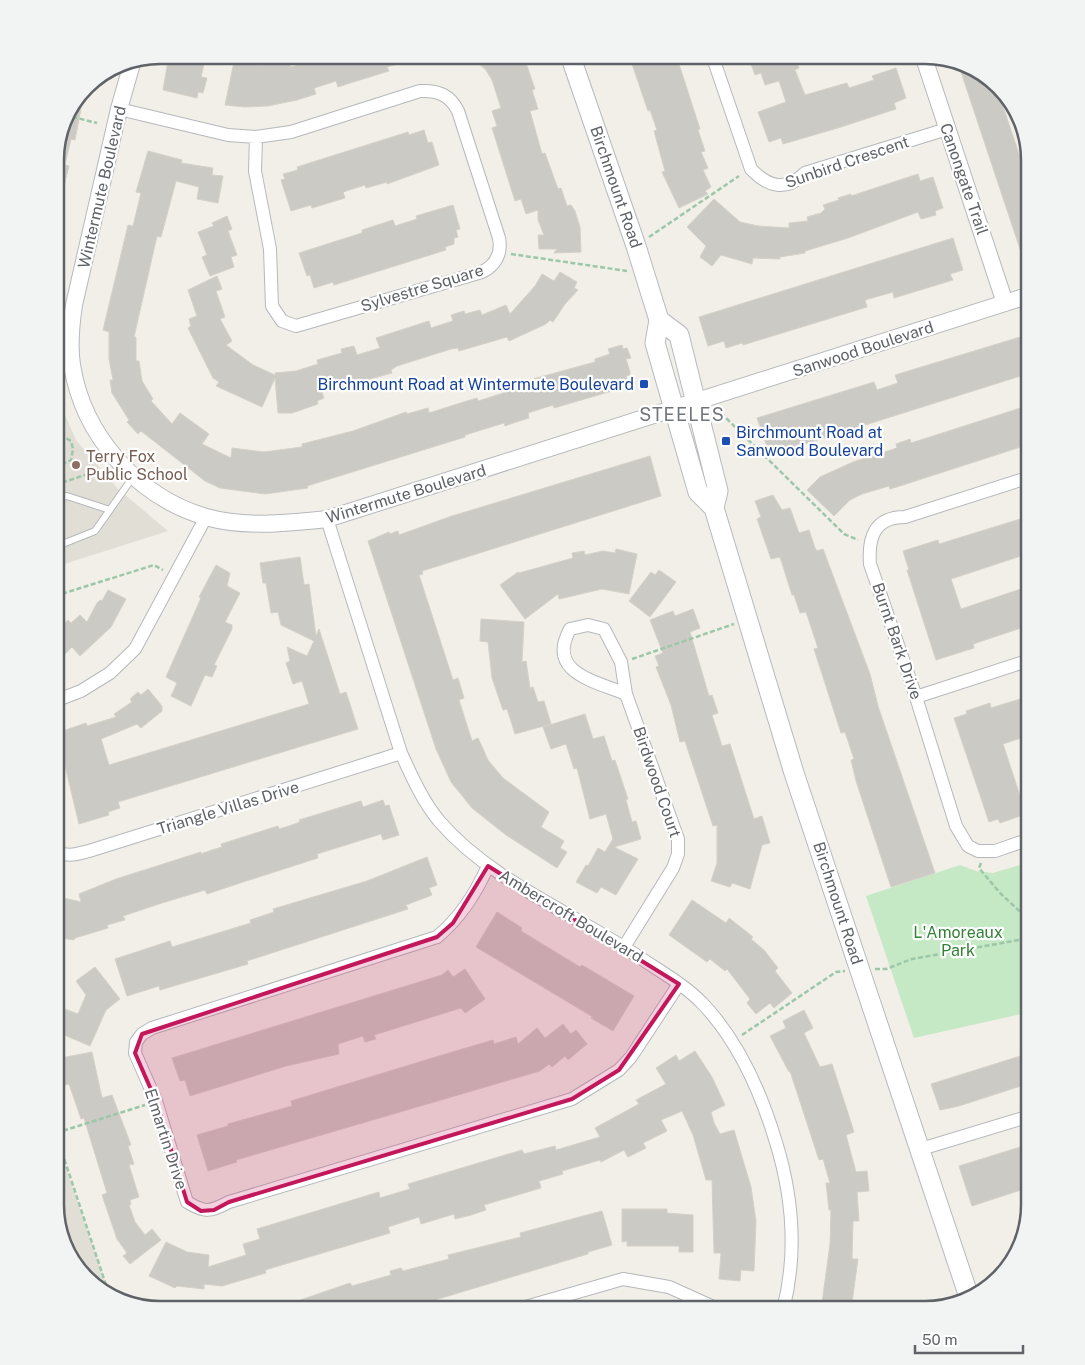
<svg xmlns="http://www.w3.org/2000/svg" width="1085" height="1365" viewBox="0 0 1085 1365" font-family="'Public Sans',sans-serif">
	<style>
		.education { fill: #e1ded6 }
		.green { fill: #c5e8c5 }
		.building { fill: #cccac5; stroke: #d6d1c6 }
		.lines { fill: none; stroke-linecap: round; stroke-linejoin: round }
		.service-casing { stroke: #b5b8bc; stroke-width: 8 }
		.minor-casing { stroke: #b5b8bc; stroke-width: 14 }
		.tertiary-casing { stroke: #b5b8bc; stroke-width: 18 }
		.secondary-casing { stroke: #b6babf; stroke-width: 21 }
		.path { stroke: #9cc7a9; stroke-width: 2.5; stroke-dasharray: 5 2.5; stroke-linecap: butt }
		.service { stroke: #fff; stroke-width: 6 }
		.minor { stroke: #fff; stroke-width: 12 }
		.tertiary { stroke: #fff; stroke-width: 16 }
		.secondary { stroke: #fff; stroke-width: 19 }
		.marked { fill: #c2185b; fill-opacity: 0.2; stroke: #c2185b; stroke-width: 4; stroke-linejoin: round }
		.transit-dot { fill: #1a4fb4; stroke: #fff; stroke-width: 2 }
		.education-dot { fill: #8d6e63; stroke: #fff; stroke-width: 2 }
		.labels { text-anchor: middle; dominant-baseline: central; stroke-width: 4.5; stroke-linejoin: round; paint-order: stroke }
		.street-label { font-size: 16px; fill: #5f6368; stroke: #fff }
		.transit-label { font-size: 16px; fill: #164399; stroke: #fff; text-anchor: end }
		.education-label { font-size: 16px; fill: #785e54; stroke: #fff; text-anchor: start }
		.park-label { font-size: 16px; fill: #348238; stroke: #fff }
		.neighbourhood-label { font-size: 18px; letter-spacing: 1px; fill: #70757a; stroke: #fff }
		.rim { fill: none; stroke: #5f6368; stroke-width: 2.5 }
	</style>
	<rect width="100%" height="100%" fill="#f1efe8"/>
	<path class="education" d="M55,392l21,48 42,49 50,42 -113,36z
		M55,1136l55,161 -38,-34 -17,-58z"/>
	<path class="green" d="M1030,862v150l-116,26 -48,-142 94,-31 16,6 17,2z"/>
	<path class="building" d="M169,55h37l-5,22 6,1 -4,15 -5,-1 -1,6 -34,-8z
		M326,55h90l1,3 -30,9 2,4 -42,13 -9,3 -2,-6 -22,7 2,6 -19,6 -29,6 -23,1 -20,-2 9,-43 27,3 28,-6 2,8z
		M469,55h52l5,8 9,26 -3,1 6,19 -8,2 12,43 3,-1 13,36 3,-1 6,18 4,-1 4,6 5,16 1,25 -27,1 3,-4h-18l-1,-14h6l-6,-15v-10l-12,4 -5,-15 -6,2 -23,-73 5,-2 -5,-15 9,-3 -9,-28 -6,-10z
		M637,55h39l24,74 -2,1 7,21 -4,1 7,16 -5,2 8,17 -6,4 3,3 -29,14 -17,-36 3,-1 -11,-40 3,-1 -7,-20 -2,1 -18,-53z
		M748,55h46l5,13 -4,2 10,25 42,-12 2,5 25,-8 -2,-4 24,-8 10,30 -12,5 2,6 -55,18 -58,17 -2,-6 -12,4 -11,-30 28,-10 -7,-21 -14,4 -4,-12 -6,2z
		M958,63l20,6 18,17 34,100v87h-2z
		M85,88l-10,52 -4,-1 -6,26 4,1 -10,39h-4v-53l11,-39z
		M424,130l4,13 4,-1 7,23 -52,19v-2l-21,6 -1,-3 -22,7 2,6 -33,10 -1,-3 -20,6 -10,-31 4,-1 -2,-5 15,-4 -1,-3 38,-12 73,-23 1,3z
		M148,151l34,9 -1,3 32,5 -1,7 11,1 -5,27 -21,-4 2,-12 -23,-6 -15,56 -4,-1 -23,101h2v24h3l3,20 11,18 -2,2 21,23 8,-11 29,21 -7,10 29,14 1,-10 32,4 38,-5v-3l51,-13 53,-19 1,2 21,-6 1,5 38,-12 10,-3 1,3 32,-10 -1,-2 25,-8 -1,-2 62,-17v-3l15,-5 -2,-5 14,-4 1,4 4,-1 4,10 -5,1 4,13v3l-4,1 3,10 -75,22 -1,-3 -25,8 1,5 -13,4 -11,4 -1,-3 -39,12v2l-129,40 -29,9 1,2 -43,6 -45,-6 -15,-7 -64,-50 -3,3 -11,-12 2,-2 -17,-27 -2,-13h3l-4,-21v-27l-6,-2 25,-105 5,1 8,-33 -5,-1z
		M918,174l2,7 13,-4 10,31 -8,3 1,4 -15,4 -3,-7 -70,26 -43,13v2l-25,4v2l-27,-1 -1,6 -31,-9 -9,11 -12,-9 6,-11 -19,-19 27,-28 26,23 18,4 31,2v-5l19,-2 -1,-4 14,-4 4,-4 -2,-4 16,-5 -1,-2 13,-4v2z
		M453,205l7,24 -4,1 2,7 -4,1v6l-9,3 1,3 -112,35 -1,-3 -19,6 -4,-13 -3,1 -8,-23 63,-20v-3l31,-10 2,6 22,-7 -1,-3z
		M227,216l5,13 -4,2 9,24 -6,2 3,10 -24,9 -8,-19 5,-2 -9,-23 16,-6 -2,-3z
		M953,238l10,32 -13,4 3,6 -59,18 -1,-6 -28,8 2,7 -124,38 -1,-2 -16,5 -2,-7 -16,5 -9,-29z
		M560,272l17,10 -3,6 4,2 -13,14 -12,18 -3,-2 -4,4 -37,17 -2,-4 -48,14 -1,-3 -7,1 -54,17 -6,4 1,3 -70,19 2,6 -7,3 1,3 -26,9h-14l-3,-35 -13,29 -46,-21 3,-4 -6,-4 -25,-50 3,-2 -2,-7 8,-3 -9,-26 29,-14 5,13 -6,2 9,26 -5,2 12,22 -6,4 27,20 22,10v-2l21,-2 22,-7 -1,-4 25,-7 -1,-4 13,-3 3,9 23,-7 -4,-10 53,-17 2,7 22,-7 -2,-6 13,-4 1,3 15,-4 2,5 24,-10 4,9 25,-28 7,-12 12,7z
		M1030,334v39l-260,82 -13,-37 117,-36 3,8 21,-7 -3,-8z
		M1030,405v39l-124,40 -16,5 -1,-3 -27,8 -12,6 -16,16 -27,-26 13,-13 33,-15 44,-14 -1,-4 14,-5 1,4z
		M650,456l11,40 -239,75 1,3 -4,1 34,105 5,-2 6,20 -5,2 13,41 6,-3 10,22 15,18 46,34 -8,15 23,14 -4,7 7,4 -10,16 -51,-33 -34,-27 -21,-26 -15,-33 -68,-208 21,-9 1,2 8,-3 1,4 53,-19z
		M773,495l9,15 8,-2 9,25 10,-3 6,18 2,3 6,-2 47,125 8,32 57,167 -44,14 -35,-106 -5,-21 3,-1 -9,-27 -4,1 -27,-84 4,-1 -12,-36 -6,1 -6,-18h-2l-12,-38 -9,2 -14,-40 4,-2 -6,-16z
		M1030,516v37l-79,26 10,30 69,-23v39l-57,19 1,4 -38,12 -29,-90h2l-6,-19 35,-11 1,4z
		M616,549l21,5 -8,40 -27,-5 -43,10 -1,-5 -33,25 -25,-34 18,-13 1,1 54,-15 -1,-5 12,-2 1,4 18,-4 12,2z
		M300,557l4,28 5,-1 7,52 3,-7 21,65 6,-2 12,37 -240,73 2,6 -12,4 1,3 -30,9 -22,-91 29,-10 1,3 29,-9 -2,-3 18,-12 -2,-3 8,-7 3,3 7,-6 14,17v5l-21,17 -4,-4 -36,15 8,26 200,-61 -7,-23 -9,3 -7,-21 4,-2 -3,-14 20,9 7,-15 -33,-16 -3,-13 -7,1 -5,-30h-3l-3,-20z
		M216,565l14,8 -3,13 13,7 -15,29 7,3v4l-18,36 3,1 -5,11 -7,-2 -14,31 -20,-10 6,-13 -11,-6 35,-79 -2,-1z
		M659,570l17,12 -26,35 -21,-16 22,-29 4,3z
		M108,590l18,9 -15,28 -31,29 -8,-9 -17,17v-32l13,-12 3,3 9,-8 7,7 10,-19 3,-3 2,1z
		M693,609l7,19 -10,4 19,64 3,-1 6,18 -6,2 10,31 8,-2 24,75 8,-3 8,27 -8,2 -12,44 -18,-6 -2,4 -19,-6 6,-18v-38l-4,1 -28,-85 -5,1 -9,-37 -15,-38 3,-1 -4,-10 8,-3 -13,-33 23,-9 2,5z
		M481,619l43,3 -2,40 4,-1 4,27 3,-1 5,15 6,-1 7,23 -36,10 -8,-25 -4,1 -11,-32 -4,-36 -8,-1z
		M1030,696v39l-27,9 23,70 -26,9 -2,-4 -9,3 -35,-104 13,-4 -1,-3 24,-8 1,5z
		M585,714l8,25 11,-3 8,25 3,-1 13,39 -2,1 6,22 4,-1 5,18 -27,8 24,12 -22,36 -15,-8 -4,6 -21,-11 10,-17 2,1 10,-18 7,4 8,-13 -7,-25 -16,5 -13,-51 -3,1 -8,-25 -15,5 -8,-22z
		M383,800l2,6 4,-1 10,30 -16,5 -2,-6 -64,20 1,4 -78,25 -33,11 -2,-4 -43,13 -39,13 2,4 -18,5 1,3 -33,10 -1,2 -19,-3v-35l3,1 1,-6 22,5 -2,-8 37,-15 85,-27v2l11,-4 10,-3 -1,-3 57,-18 1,3 10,-3 11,-4 -1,-2 62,-19 2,6z
		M427,857l10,28 -8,3 3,7 -26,10 2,4 -161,52 1,3 -88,26 -1,-4 -32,10 -12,-37 55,-18 2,6 79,-24 -1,-3 24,-8 -1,-3 94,-28z
		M692,900l34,23 3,-5 24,19 -2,2 13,11 14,18 -3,3 17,22 -18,15 -4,-5 -14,11 -9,-11 3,-4 -23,-30 -2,2 -15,-12 -3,3 -38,-27z
		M497,912l25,16 -1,3 59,36 2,-2 52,31 -21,35 -22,-13 2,-1 -117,-70z
		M95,967l25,32 -14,11 -16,36 -35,-15v-7l7,-16 16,6 8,-19 -10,-14z
		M465,969l20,30 -20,14 -4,-5 -87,27 2,4 -11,3 -2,-6 -25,8 1,10 -53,12 -96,30 -5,-16 -5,1 -8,-23 270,-83 6,-5 5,7z
		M804,1010l9,18 -9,5 16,34 12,-3 16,49 6,19 -8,3 10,37 11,-1 2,20 -12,1 2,29h-6l-1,38h6l-7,51h-30l9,-66 1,-34h-2l-3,-27h4l-7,-24 -4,1 -29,-89 -1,1 -19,-36 16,-8 -3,-7z
		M563,1024l8,10 5,-4 11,14 -19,16 -3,-4 -13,11 -3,-3 -9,7 -304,89 1,2 -29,9 -11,-36 31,-9v-2l64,-18 -1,-5 158,-48 44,-13 1,4 22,-7 2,7 19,-16 8,10z
		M695,1051l17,26 13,28 -14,7 3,11 6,11 14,-4 17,57 5,34 -2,50 -13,-1 -1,11 -21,-2 2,-26h-7l-2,-73h-6l-13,-45 -11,-24 -21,9 6,11 -24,12 3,5 -18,9 -4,-7 -23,12 -1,-2 -38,11 1,3 -24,7 2,7 -57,17 2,5 -15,5 -16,4 -1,-5 -33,10 -2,-7 -31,10 2,6 -125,37 1,3 -44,13 -18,-2v5l-27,-3 -2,2 -26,-12 17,-34 21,10 22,3 -1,12 38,-12 -3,-11 17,-5 -3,-10 122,-37 1,6 30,-9 -2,-5 114,-34 2,4 31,-8 1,4 44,-13 -5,-9 44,-24 -3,-4 30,-16 -10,-16 20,-13 3,6z
		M92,1052l10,46 10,-3 19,50 -3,1 6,18 -5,1 10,32 -9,3 1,5h-2l6,17 10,13 7,-6 9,11 -31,24 -7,-8 4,-3 -10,-14 -15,-44 5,-2 -23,-75 -3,1 -12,-35 -7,2 -6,-27z
		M1030,1053v30l-71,23 -19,4 -9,-26z
		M1030,1144v43l-58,19 -13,-40z
		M622,1209h45v4l26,2v37h-14v-6h-52v-5l-5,1z
		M602,1211l10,34 -24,7v2l-173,52v2l-8,2h-126l-1,-3 70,-24 2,3 39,-11 -1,-4 11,-3 2,3 46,-12 -1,-4 73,-18 -1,-4z"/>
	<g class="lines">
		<g class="service-casing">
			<path id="service" d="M55,499l12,-3 43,14
				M55,547l40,-16 38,-54"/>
		</g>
		<g class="minor-casing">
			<path id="minor" d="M712,55l39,114c17,18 35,23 54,4l142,-44
				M119,109l109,26 28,2 35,-5 129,-41c18,-1 30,4 38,20l41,127c3,15 -3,27 -17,34l-186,54 -14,-5 -10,-15 -2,-57 -15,-78 1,-34
				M327,519l74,234c11,24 22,49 39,69 51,59 135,92 199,135 22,15 46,28 64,47 36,38 57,86 72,135 18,57 23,113 8,171
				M916,697l114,-37
				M55,701l26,-10 29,-18 25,-24 71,-132
				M1030,839l-35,12h-17l-10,-5 -12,-20 -40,-129 -46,-133c-2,-26 4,-47 35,-47l125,-40
				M55,850c11,8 22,4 34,1l312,-98
				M488,866c-12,27 -28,52 -51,71l-285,91 -10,6 -6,8 -1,11 21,48 31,101c18,11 23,10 42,0l343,-103 47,-29 12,-13 48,-73
				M624,947l49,-79 5,-14v-15l-52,-145 -5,-32 -17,-33 -16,-4 -18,4c-24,44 25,52 56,65
				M921,1149l109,-33
				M515,1310l108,-31 46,8 51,23"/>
		</g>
		<g class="tertiary-casing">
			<path id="tertiary" d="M923,55l82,248
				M133,60l-14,49 -45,196c-3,20 -5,40 -2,60 11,71 66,132 134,152 39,11 82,6 121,2l703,-224"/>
		</g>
		<g class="secondary-casing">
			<path id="secondary" d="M570,55l66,191 23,74 -4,23 43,149 16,16 80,265 175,524
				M659,320l20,15 39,156 -4,17"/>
		</g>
		<path class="path" d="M65,115l32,8
			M649,237l90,-61
			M511,254l116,17
			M721,413l123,121 14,6
			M55,468l16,-8 2,-11 -2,-8 -16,-9
			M55,485l45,-15
			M55,596l99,-31 9,5
			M632,659l102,-35
			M981,863l-2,5 21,25 30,28
			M875,969h11l26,-10 118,-21
			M742,1035l94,-63 9,-1
			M55,1131l55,166
			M56,1133l89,-28"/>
		<use href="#service" class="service"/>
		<use href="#minor" class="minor"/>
		<use href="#tertiary" class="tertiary"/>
		<use href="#secondary" class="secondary"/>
	</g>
	<path class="marked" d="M488,866l191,118 -60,86 -47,29 -343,103 -15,8 -13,1 -14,-9 -31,-101 -21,-48 7,-19 295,-97 16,-14z"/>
	<g class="transit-dot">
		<rect x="639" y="379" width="10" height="10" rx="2.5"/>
		<rect x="721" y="436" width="10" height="10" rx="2.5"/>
	</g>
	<circle class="education-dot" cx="76" cy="465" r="5"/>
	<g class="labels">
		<g class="street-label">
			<text transform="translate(847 162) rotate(-19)">Sunbird Crescent</text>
			<text transform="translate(964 179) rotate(71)">Canongate Trail</text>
			<text transform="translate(102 187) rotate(-77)">Wintermute Boulevard</text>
			<text transform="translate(616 187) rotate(71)">Birchmount Road</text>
			<text transform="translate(422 288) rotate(-17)">Sylvestre Square</text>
			<text transform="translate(863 349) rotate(-18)">Sanwood Boulevard</text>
			<text transform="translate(406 494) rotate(-17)">Wintermute Boulevard</text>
			<text transform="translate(897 641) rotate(71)">Burnt Bark Drive</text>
			<text transform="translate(657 782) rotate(71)">Birdwood Court</text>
			<text transform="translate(228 808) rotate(-17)">Triangle Villas Drive</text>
			<text transform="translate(838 903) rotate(72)">Birchmount Road</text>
			<text transform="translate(571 916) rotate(31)">Ambercroft Boulevard</text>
			<text transform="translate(166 1139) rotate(72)">Elmartin Drive</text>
		</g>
		<g class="transit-label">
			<text x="634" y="384">Birchmount Road at Wintermute Boulevard</text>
			<text x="736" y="432" text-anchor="start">Birchmount Road at<tspan x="736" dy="18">Sanwood Boulevard</tspan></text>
		</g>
		<g class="education-label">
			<text x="86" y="456">Terry Fox<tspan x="86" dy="18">Public School</tspan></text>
		</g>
		<g class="park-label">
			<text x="958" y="932">L'Amoreaux<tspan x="958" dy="18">Park</tspan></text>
		</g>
		<g class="neighbourhood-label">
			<text x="682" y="414">STEELES</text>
		</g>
	</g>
	<path d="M0 0H1085V1365H0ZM160 64H925A96 96 0 0 1 1021 160V1205A96 96 0 0 1 925 1301H160A96 96 0 0 1 64 1205V160A96 96 0 0 1 160 64Z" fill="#f2f3f3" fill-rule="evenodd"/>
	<path class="rim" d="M160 64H925A96 96 0 0 1 1021 160V1205A96 96 0 0 1 925 1301H160A96 96 0 0 1 64 1205V160A96 96 0 0 1 160 64Z"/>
	<path d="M915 1345v8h108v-8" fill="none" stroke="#5f6368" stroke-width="2.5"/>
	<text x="922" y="1345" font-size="15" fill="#5f6368" stroke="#ffffff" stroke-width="4" paint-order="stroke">50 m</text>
</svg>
